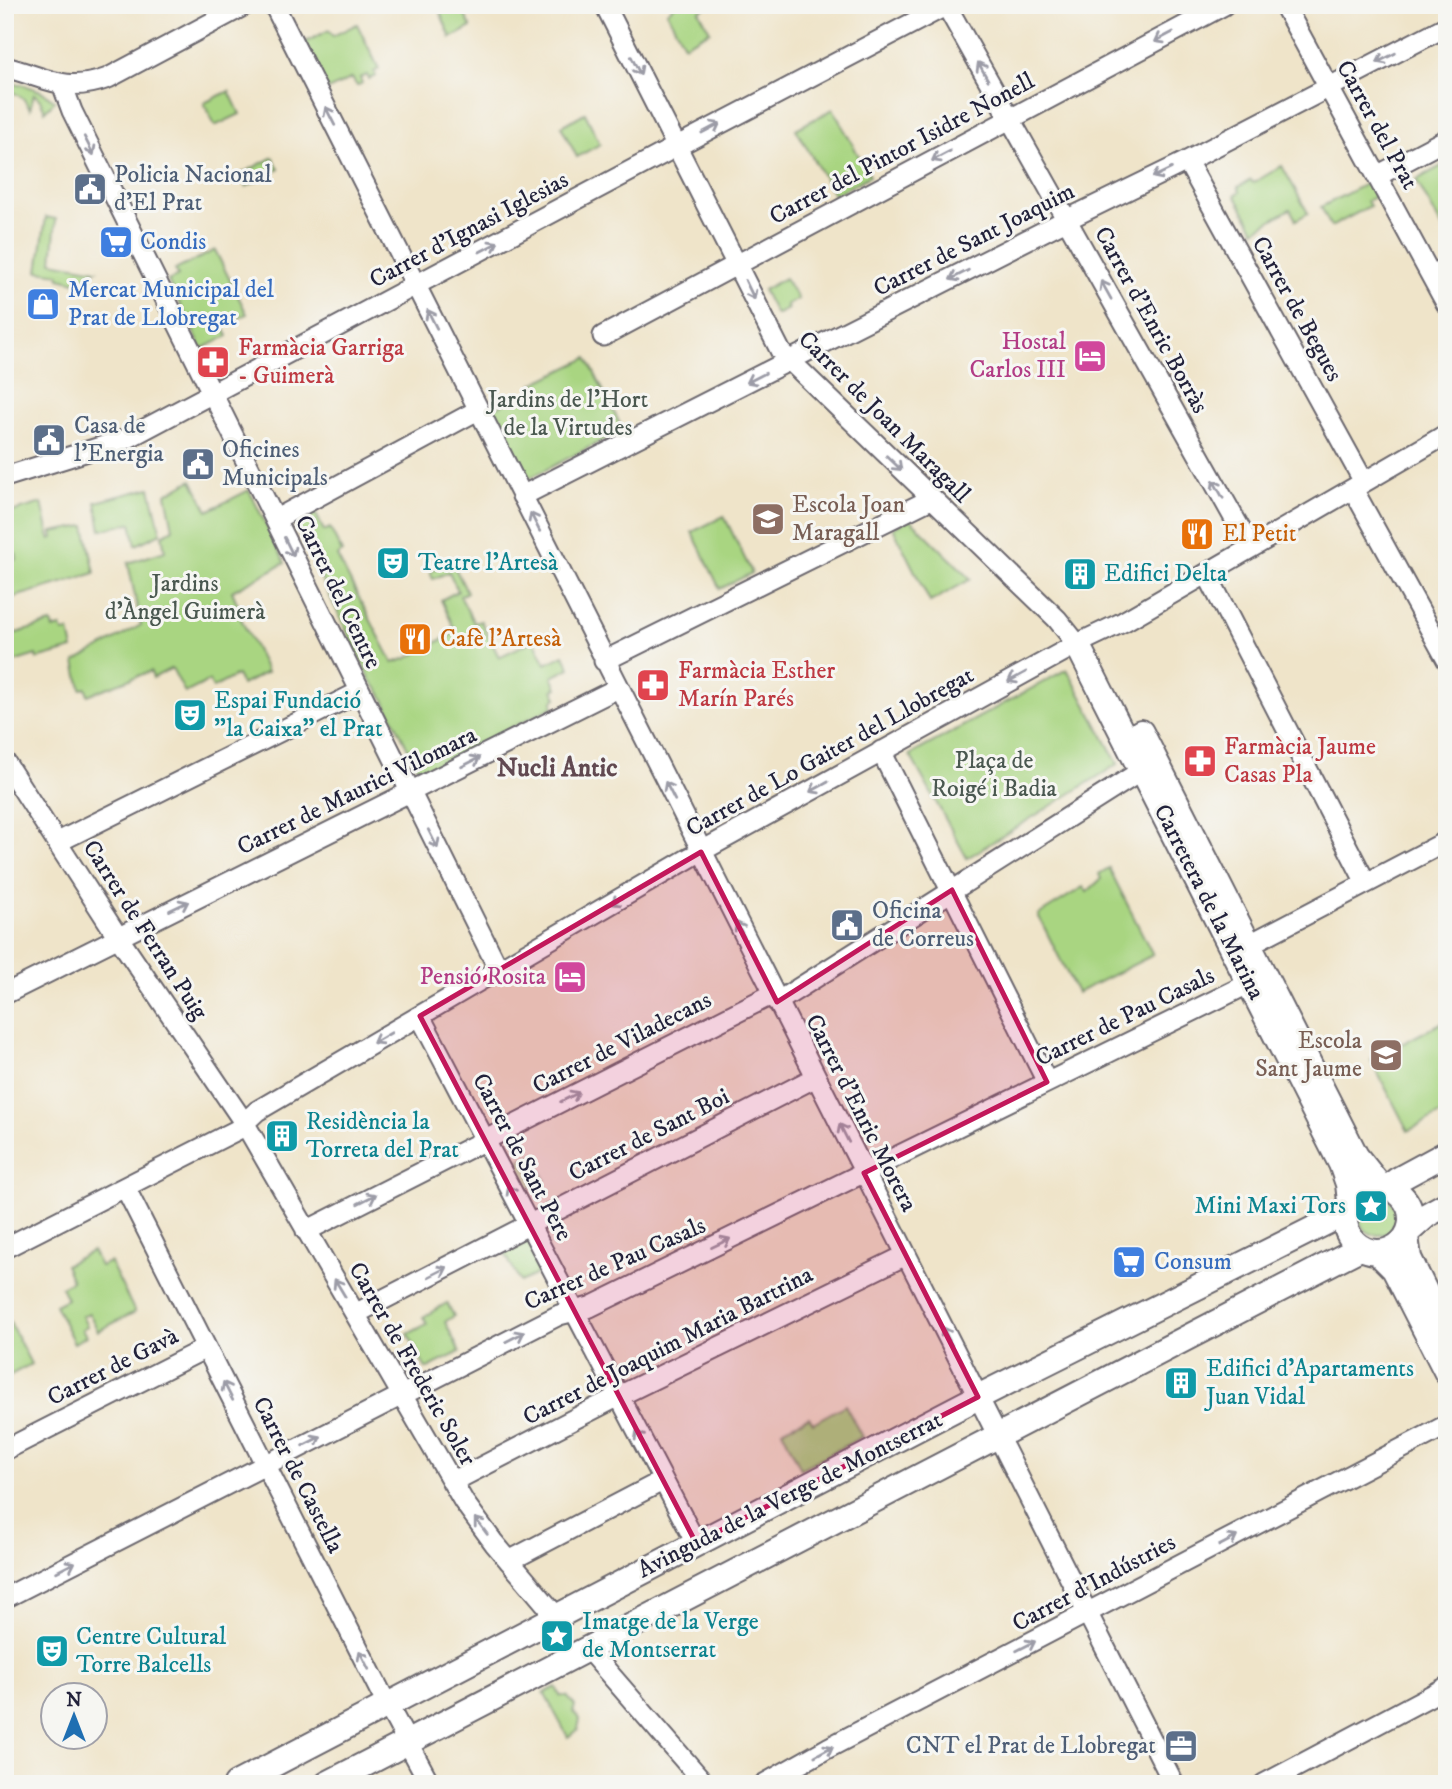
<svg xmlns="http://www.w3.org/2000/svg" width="1452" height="1789" viewBox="0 0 1452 1789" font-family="'IM FELL DW Pica',serif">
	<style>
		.green { fill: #a9d581; stroke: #667c5e; stroke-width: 2 }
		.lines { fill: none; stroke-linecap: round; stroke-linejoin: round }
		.minor-casing { stroke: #6a666d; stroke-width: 23 }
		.tertiary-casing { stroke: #6a666d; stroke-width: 28 }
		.minor { stroke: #fff; stroke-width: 19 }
		.tertiary { stroke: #fff; stroke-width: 24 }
		.oneway { stroke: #9c9ca7 }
		.marked { fill: #c2185b; fill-opacity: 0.2; stroke: #c2185b; stroke-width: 5; stroke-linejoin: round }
		.labels { text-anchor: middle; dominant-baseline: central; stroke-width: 6; stroke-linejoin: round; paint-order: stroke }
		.street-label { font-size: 24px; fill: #22223b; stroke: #f6f6f2 }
		.service-label { font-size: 24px; fill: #4e5e75; stroke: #f6f6f2; text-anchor: start }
		.shop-label { font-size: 24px; fill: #366cbe; stroke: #f6f6f2; text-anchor: start }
		.hotel-label { font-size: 24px; fill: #b23c85; stroke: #f6f6f2; text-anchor: end }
		.health-label { font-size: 24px; fill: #be3a42; stroke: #f6f6f2; text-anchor: start }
		.park-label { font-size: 24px; fill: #4a5850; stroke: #f6f6f2 }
		.education-label { font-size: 24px; fill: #785e54; stroke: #f6f6f2; text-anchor: start }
		.food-label { font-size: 24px; fill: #c56008; stroke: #f6f6f2; text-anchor: start }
		.culture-label { font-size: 24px; fill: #0d838f; stroke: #f6f6f2; text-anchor: start }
		.neighbourhood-label { font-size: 26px; font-weight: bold; fill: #614951; stroke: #f6f6f2 }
	</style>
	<rect width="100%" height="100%" fill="#f6f6f2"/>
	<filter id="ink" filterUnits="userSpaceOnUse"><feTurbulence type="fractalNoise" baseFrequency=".0143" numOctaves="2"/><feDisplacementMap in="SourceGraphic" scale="14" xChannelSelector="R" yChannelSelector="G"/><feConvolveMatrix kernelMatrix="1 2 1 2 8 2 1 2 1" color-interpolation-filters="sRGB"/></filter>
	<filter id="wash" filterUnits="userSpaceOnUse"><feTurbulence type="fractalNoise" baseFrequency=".00686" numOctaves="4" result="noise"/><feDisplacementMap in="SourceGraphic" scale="28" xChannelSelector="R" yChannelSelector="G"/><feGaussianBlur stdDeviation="1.57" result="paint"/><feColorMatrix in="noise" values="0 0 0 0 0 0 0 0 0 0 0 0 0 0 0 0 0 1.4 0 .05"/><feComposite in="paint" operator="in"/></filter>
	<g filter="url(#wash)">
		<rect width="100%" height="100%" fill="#efe4c9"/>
		<path class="green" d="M453,5h7l11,22 -20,11 -11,-26z
			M675,5h34l-10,6 11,20 -26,14 -17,-33z
			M357,24l22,45 -5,3 2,4 -7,3 -2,-4 -7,3 2,5 -5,3 -5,-8 -24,12 -24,-47 25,-13 4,6z
			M21,84l20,7 14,10 -10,10 -5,-11 -6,-6 -4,15 -7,-11 -14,-8 1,17 -5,-5v-17z
			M229,91l11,23 -25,12 -11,-23z
			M833,109l37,67 -36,19 -38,-66z
			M585,113l15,31 -23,13 -16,-31z
			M273,157l6,12 -33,18 -7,-12z
			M1447,163v73l-31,-56z
			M1282,166l26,47 -12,7 -6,-11 -35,21 -20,-35 5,-3 -2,-5 13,-7 2,3z
			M1369,182l7,14 -9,5 3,5 -39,21 -10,-20z
			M46,217l10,2 -4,43 45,8 -22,12 -16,-4v-4l-21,-3z
			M215,250l32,64 -24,12 5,10 -26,13 -34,-68 10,-5 -3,-6z
			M785,278l13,21 -12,6 2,4 -12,6 -13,-25z
			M587,358l36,72 -97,50 -36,-70 45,-21 -2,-5z
			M192,480l16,31 41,-21 36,73 -53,28 10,24 -2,2 27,55 -25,13 -5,-10 -24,13 -4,-7 -24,12 -13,-25 -19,10 -2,-7 -63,24 -2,-7 -5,1 -6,-27 66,-37 -13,-62 37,-12 -3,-16 11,-6 -7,-35z
			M150,488l11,45 -25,12 -5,-22 -30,7 -5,-28z
			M42,503l8,36 3,-1 -1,-6 33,-6 10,47 -90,27v-28l4,-2 -2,-8 10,-3 -1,-5 -11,3v-43z
			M315,512l9,19 6,-3 12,24 -5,4 56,107 15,-5 48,-26 -15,-32 17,-9 -9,-19 -16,7 -3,-7 21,-12 16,32 -7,4 14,27 7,-2 18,36 35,-17 12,24 18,-9 6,13 -18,9 5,11 -4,2 4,8 -4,2v7l-133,66 -40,-81 -9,-11 -76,-157z
			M724,516l28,57 -32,16 -28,-57z
			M910,519l61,60 -41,23 -37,-74z
			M51,623l2,6 8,-2 2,5 6,-1 4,18 -36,10 -1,-4 -22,7 -8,-26z
			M1067,669l51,95 -151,94 -57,-103z
			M1109,868l44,87 -76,38 -39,-78 45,-28 4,5 14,-13 -2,-5z
			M1447,1020v91l-39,20 -37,-71z
			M532,1154l14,26 -25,12 -13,-26z
			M1359 1216a19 19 0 1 1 38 0a19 19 0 1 1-38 0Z
			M519,1237l10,3 16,30 -25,12 -19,-36z
			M92,1251l8,15 10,-4 25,50 -37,19 -9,-18 -7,3 5,10 -5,3 4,7 -12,7 -19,-38 12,-6 -6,-12 11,-6 -7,-16z
			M447,1303l7,13 -9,6 15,30 -34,17 -18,-35 19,-10 -4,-7z
			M5,1313l26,51 -24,13 -2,-4z
			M845,1405l17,32 -61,32 -19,-39 27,-13 4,6z
			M556,1687l4,9h7l8,10 -2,6 7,7 -2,10 -10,8 -24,-44z"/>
	</g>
	<g filter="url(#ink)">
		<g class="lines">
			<g class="minor-casing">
				<path id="minor" d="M274,5l900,1779
					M605,5l176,347 276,267 20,25
					M946,5l305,543
					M1284,5l163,300
					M5,67c40,10 60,27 103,11l137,-73
					M62,84l10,27 427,859
					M1187,161l177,321
					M1377,176l70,-37
					M603,336l621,-331
					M5,477l121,-38 540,-287 281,-147
					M1353,489l94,171
					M522,496l544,-276 121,-59 260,-135
					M276,519l202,-109
					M1207,574l159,309
					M604,661l327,-162
					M881,751l166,331
					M5,762l113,175 127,187 219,378 30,41 62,73
					M58,842l301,-150
					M1250,944l197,-103
					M5,994l613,-306
					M777,1002l364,-231h14
					M420,1016l276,527
					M125,1187l255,504 50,93
					M306,1231l467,-237
					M5,1248l232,-118 20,-19 434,-254 386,-213 46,-22 324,-188
					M355,1314l461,-237
					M5,1450l201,-102
					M452,1482l167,-86 287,-141
					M509,1561l153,-80
					M5,1598l554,-283 31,-8 660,-324
					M588,1649l117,135
					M764,1784l64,-36 619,-323
					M1264,1784l183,-97"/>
			</g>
			<g class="tertiary-casing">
				<path id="tertiary" d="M1077,644l264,520 7,20 2,17
					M1141,732l215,424 24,30
					M1345 1219a33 33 0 1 1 66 0a33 33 0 1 1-66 0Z
					M1390,1187l7,-7 50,-27
					M1410,1230l17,-15 20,-11
					M1406,1237l3,21 38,78
					M1377,1252l17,17 53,104
					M236,1784l742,-387 351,-176 17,-12
					M327,1784l1033,-536"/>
			</g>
			<use href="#minor" class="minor"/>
			<use href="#tertiary" class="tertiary"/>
		</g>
		<defs><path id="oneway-shaft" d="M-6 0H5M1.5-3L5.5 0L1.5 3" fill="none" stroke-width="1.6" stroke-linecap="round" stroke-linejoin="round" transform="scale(1.75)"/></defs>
		<g class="oneway">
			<use href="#oneway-shaft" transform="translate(1164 37) rotate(152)"/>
			<use href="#oneway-shaft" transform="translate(1386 58) rotate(153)"/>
			<use href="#oneway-shaft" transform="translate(636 66) rotate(63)"/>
			<use href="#oneway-shaft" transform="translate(983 71) rotate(-119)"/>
			<use href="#oneway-shaft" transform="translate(330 116) rotate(-117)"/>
			<use href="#oneway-shaft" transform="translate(711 128) rotate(-28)"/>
			<use href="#oneway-shaft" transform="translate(89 146) rotate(63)"/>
			<use href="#oneway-shaft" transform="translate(941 156) rotate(152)"/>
			<use href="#oneway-shaft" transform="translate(1162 173) rotate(154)"/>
			<use href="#oneway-shaft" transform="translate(489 247) rotate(-28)"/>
			<use href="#oneway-shaft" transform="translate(959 275) rotate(153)"/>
			<use href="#oneway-shaft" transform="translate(750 290) rotate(64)"/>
			<use href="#oneway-shaft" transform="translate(1106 290) rotate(-119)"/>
			<use href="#oneway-shaft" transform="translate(432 319) rotate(-117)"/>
			<use href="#oneway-shaft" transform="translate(756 378) rotate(153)"/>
			<use href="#oneway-shaft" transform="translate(894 463) rotate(44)"/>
			<use href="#oneway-shaft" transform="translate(1218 489) rotate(-119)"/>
			<use href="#oneway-shaft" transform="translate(535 522) rotate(-117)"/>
			<use href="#oneway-shaft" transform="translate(289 547) rotate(64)"/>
			<use href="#oneway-shaft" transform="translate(1017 677) rotate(151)"/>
			<use href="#oneway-shaft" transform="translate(471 762) rotate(-27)"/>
			<use href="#oneway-shaft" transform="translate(819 787) rotate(151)"/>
			<use href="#oneway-shaft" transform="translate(670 791) rotate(-117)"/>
			<use href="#oneway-shaft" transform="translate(433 839) rotate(63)"/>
			<use href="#oneway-shaft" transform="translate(620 899) rotate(149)"/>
			<use href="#oneway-shaft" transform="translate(179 906) rotate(-26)"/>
			<use href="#oneway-shaft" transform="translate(741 931) rotate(-117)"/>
			<use href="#oneway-shaft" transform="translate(382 1038) rotate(150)"/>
			<use href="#oneway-shaft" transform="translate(570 1097) rotate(-27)"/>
			<use href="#oneway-shaft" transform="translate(844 1133) rotate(-117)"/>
			<use href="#oneway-shaft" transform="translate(513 1195) rotate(-118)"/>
			<use href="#oneway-shaft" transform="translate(367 1199) rotate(-27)"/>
			<use href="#oneway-shaft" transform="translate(721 1243) rotate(-26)"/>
			<use href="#oneway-shaft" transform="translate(438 1272) rotate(-27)"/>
			<use href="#oneway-shaft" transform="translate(340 1288) rotate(-121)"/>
			<use href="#oneway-shaft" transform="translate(947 1336) rotate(-117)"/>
			<use href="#oneway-shaft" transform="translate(515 1337) rotate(-27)"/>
			<use href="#oneway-shaft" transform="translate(228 1391) rotate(-117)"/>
			<use href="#oneway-shaft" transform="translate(641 1440) rotate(-117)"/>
			<use href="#oneway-shaft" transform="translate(312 1441) rotate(-27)"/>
			<use href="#oneway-shaft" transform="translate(481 1526) rotate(-127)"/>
			<use href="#oneway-shaft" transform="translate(1228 1541) rotate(-28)"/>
			<use href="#oneway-shaft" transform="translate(66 1567) rotate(-27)"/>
			<use href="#oneway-shaft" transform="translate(1026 1646) rotate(-27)"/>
			<use href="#oneway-shaft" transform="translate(364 1660) rotate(-117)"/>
			<use href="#oneway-shaft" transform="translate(824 1751) rotate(-29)"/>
		</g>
	</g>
	<path class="marked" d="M701,852l76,150 175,-112 95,192 -183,91 114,224 -282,146 -276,-527z"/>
	<defs>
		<g id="civic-square" transform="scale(1.75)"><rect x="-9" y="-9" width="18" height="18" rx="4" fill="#5c6f8a" stroke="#f6f6f2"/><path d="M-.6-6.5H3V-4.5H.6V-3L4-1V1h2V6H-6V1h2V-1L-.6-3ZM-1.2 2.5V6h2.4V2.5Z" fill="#fff"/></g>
		<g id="supermarket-square" transform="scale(1.75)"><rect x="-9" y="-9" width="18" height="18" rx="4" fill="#3f7fe0" stroke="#f6f6f2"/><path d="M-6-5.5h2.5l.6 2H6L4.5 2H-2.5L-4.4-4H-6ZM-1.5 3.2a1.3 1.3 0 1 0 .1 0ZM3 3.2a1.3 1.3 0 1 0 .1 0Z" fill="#fff"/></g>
		<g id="shop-square" transform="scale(1.75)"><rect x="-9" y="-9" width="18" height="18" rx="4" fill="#3f7fe0" stroke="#f6f6f2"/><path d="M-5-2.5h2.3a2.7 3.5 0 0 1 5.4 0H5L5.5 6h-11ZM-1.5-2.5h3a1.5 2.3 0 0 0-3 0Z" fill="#fff"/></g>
		<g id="hotel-square" transform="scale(1.75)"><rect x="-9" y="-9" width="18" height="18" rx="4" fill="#d1479c" stroke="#f6f6f2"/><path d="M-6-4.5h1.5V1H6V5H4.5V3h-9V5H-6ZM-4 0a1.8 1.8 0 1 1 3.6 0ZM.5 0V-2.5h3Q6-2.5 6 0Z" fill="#fff"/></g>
		<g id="pharmacy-square" transform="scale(1.75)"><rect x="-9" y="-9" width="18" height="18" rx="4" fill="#e0444e" stroke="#f6f6f2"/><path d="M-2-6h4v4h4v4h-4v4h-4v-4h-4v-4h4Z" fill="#fff"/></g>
		<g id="school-square" transform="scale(1.75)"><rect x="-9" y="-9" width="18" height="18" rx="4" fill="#8d6e63" stroke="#f6f6f2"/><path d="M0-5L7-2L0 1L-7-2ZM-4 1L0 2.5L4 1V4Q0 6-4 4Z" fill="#fff"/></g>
		<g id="restaurant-square" transform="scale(1.75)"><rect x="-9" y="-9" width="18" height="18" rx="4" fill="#e8710a" stroke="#f6f6f2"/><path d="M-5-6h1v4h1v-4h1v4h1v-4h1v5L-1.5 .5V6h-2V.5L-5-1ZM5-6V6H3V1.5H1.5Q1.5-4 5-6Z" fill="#fff"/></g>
		<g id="theatre-square" transform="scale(1.75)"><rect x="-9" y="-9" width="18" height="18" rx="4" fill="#0f9aa8" stroke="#f6f6f2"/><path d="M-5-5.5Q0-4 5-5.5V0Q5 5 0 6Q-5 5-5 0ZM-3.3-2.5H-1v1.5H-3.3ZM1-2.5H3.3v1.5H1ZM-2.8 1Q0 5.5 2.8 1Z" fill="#fff"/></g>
		<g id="building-square" transform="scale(1.75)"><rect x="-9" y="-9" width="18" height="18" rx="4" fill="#0f9aa8" stroke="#f6f6f2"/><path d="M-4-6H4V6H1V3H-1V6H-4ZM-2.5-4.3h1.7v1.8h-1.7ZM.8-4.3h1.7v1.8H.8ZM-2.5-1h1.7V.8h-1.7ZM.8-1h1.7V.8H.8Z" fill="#fff"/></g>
		<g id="sight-square" transform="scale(1.75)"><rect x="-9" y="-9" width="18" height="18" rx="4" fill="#0f9aa8" stroke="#f6f6f2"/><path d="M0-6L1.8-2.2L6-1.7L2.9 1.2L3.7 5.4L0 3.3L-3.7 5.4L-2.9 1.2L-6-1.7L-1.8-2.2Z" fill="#fff"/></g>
		<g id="office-square" transform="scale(1.75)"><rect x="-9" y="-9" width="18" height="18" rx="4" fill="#5c6f8a" stroke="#f6f6f2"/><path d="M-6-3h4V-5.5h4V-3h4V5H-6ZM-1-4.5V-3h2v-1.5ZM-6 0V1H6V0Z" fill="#fff"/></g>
	</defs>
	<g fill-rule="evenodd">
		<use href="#civic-square" x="90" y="189"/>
		<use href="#supermarket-square" x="116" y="242"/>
		<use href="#shop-square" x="43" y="304"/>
		<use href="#hotel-square" x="1090" y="356"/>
		<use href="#pharmacy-square" x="213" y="362"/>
		<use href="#civic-square" x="49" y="440"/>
		<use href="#civic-square" x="198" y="464"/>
		<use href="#school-square" x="768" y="519"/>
		<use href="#restaurant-square" x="1197" y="534"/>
		<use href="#theatre-square" x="393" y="563"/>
		<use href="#building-square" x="1080" y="574"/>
		<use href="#restaurant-square" x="415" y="639"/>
		<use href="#pharmacy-square" x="653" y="685"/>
		<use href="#theatre-square" x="190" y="715"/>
		<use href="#pharmacy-square" x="1200" y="761"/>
		<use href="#civic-square" x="847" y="925"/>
		<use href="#hotel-square" x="570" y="977"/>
		<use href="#school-square" x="1386" y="1055"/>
		<use href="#building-square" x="282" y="1136"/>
		<use href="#sight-square" x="1371" y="1206"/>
		<use href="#supermarket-square" x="1129" y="1262"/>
		<use href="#building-square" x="1181" y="1383"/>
		<use href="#sight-square" x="557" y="1636"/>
		<use href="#theatre-square" x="52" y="1651"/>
		<use href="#office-square" x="1181" y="1746"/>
	</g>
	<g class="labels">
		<g class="street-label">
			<text transform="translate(1377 125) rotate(61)">Carrer del Prat</text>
			<text transform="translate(902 149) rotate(-28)">Carrer del Pintor Isidre Nonell</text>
			<text transform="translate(469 230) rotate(-28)">Carrer d'Ignasi Iglesias</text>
			<text transform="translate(974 240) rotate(-27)">Carrer de Sant Joaquim</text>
			<text transform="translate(1297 309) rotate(61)">Carrer de Begues</text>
			<text transform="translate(1151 320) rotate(61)">Carrer d'Enric Borràs</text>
			<text transform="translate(884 417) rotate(45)">Carrer de Joan Maragall</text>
			<text transform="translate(338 592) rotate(64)">Carrer del Centre</text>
			<text transform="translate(830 752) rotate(-29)">Carrer de Lo Gaiter del Llobregat</text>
			<text transform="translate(357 791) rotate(-26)">Carrer de Maurici Vilomara</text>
			<text transform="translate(1209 902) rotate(63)">Carretera de la Marina</text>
			<text transform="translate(145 930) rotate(57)">Carrer de Ferran Puig</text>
			<text transform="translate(1125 1017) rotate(-26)">Carrer de Pau Casals</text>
			<text transform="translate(622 1043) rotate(-27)">Carrer de Viladecans</text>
			<text transform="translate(861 1113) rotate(63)">Carrer d'Enric Morera</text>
			<text transform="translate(649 1135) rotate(-27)">Carrer de Sant Boi</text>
			<text transform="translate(522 1157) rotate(62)">Carrer de Sant Pere</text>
			<text transform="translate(615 1264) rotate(-24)">Carrer de Pau Casals</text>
			<text transform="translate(668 1346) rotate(-27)">Carrer de Joaquim Maria Bartrina</text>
			<text transform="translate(412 1364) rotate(60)">Carrer de Frederic Soler</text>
			<text transform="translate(113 1367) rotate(-27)">Carrer de Gavà</text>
			<text transform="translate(298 1475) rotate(63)">Carrer de Castella</text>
			<text transform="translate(790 1495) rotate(-27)">Avinguda de la Verge de Montserrat</text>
			<text transform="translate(1094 1583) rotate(-28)">Carrer d'Indústries</text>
		</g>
		<g class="service-label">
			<text x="114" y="175">Policia Nacional<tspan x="114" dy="28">d'El Prat</tspan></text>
			<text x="74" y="426">Casa de<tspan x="74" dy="28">l'Energia</tspan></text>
			<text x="222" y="450">Oficines<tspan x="222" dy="28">Municipals</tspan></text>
			<text x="872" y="911">Oficina<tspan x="872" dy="28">de Correus</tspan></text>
			<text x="1156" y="1746" text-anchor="end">CNT el Prat de Llobregat</text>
		</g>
		<g class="shop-label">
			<text x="140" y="242">Condis</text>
			<text x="68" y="290">Mercat Municipal del<tspan x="68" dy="28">Prat de Llobregat</tspan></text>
			<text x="1154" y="1262">Consum</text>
		</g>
		<g class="hotel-label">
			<text x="1066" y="342">Hostal<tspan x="1066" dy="28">Carlos III</tspan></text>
			<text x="546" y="977">Pensió Rosita</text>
		</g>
		<g class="health-label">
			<text x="238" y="348">Farmàcia Garriga<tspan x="238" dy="28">- Guimerà</tspan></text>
			<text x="678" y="671">Farmàcia Esther<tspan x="678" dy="28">Marín Parés</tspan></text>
			<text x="1224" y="747">Farmàcia Jaume<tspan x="1224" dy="28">Casas Pla</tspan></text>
		</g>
		<g class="park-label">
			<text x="568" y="400">Jardins de l'Hort<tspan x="568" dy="28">de la Virtudes</tspan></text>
			<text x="185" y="584">Jardins<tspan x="185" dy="28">d'Àngel Guimerà</tspan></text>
			<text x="994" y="761">Plaça de<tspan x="994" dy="28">Roigé i Badia</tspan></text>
		</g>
		<g class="education-label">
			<text x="792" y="505">Escola Joan<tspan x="792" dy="28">Maragall</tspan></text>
			<text x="1362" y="1041" text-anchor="end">Escola<tspan x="1362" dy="28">Sant Jaume</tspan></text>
		</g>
		<g class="food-label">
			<text x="1222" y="534">El Petit</text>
			<text x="440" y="639">Cafè l'Artesà</text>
		</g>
		<g class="culture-label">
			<text x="418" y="563">Teatre l'Artesà</text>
			<text x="1104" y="574">Edifici Delta</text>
			<text x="214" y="701">Espai Fundació<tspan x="214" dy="28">"la Caixa" el Prat</tspan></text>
			<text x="306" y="1122">Residència la<tspan x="306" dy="28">Torreta del Prat</tspan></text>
			<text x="1346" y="1206" text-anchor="end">Mini Maxi Tors</text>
			<text x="1206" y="1369">Edifici d'Apartaments<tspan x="1206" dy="28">Juan Vidal</tspan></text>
			<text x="582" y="1622">Imatge de la Verge<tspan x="582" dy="28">de Montserrat</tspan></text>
			<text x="76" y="1637">Centre Cultural<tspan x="76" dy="28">Torre Balcells</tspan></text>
		</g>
		<g class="neighbourhood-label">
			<text x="557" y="768">Nucli Antic</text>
		</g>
	</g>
	<rect width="1452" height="1789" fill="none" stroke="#f6f6f2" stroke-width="28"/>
	<g transform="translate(74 1716)"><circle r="33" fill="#f6f6f2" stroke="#a1a1a9" stroke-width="2"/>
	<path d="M0-5L12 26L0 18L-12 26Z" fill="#1f6fb2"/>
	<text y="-10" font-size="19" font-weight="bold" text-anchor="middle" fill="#22223b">N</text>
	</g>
</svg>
